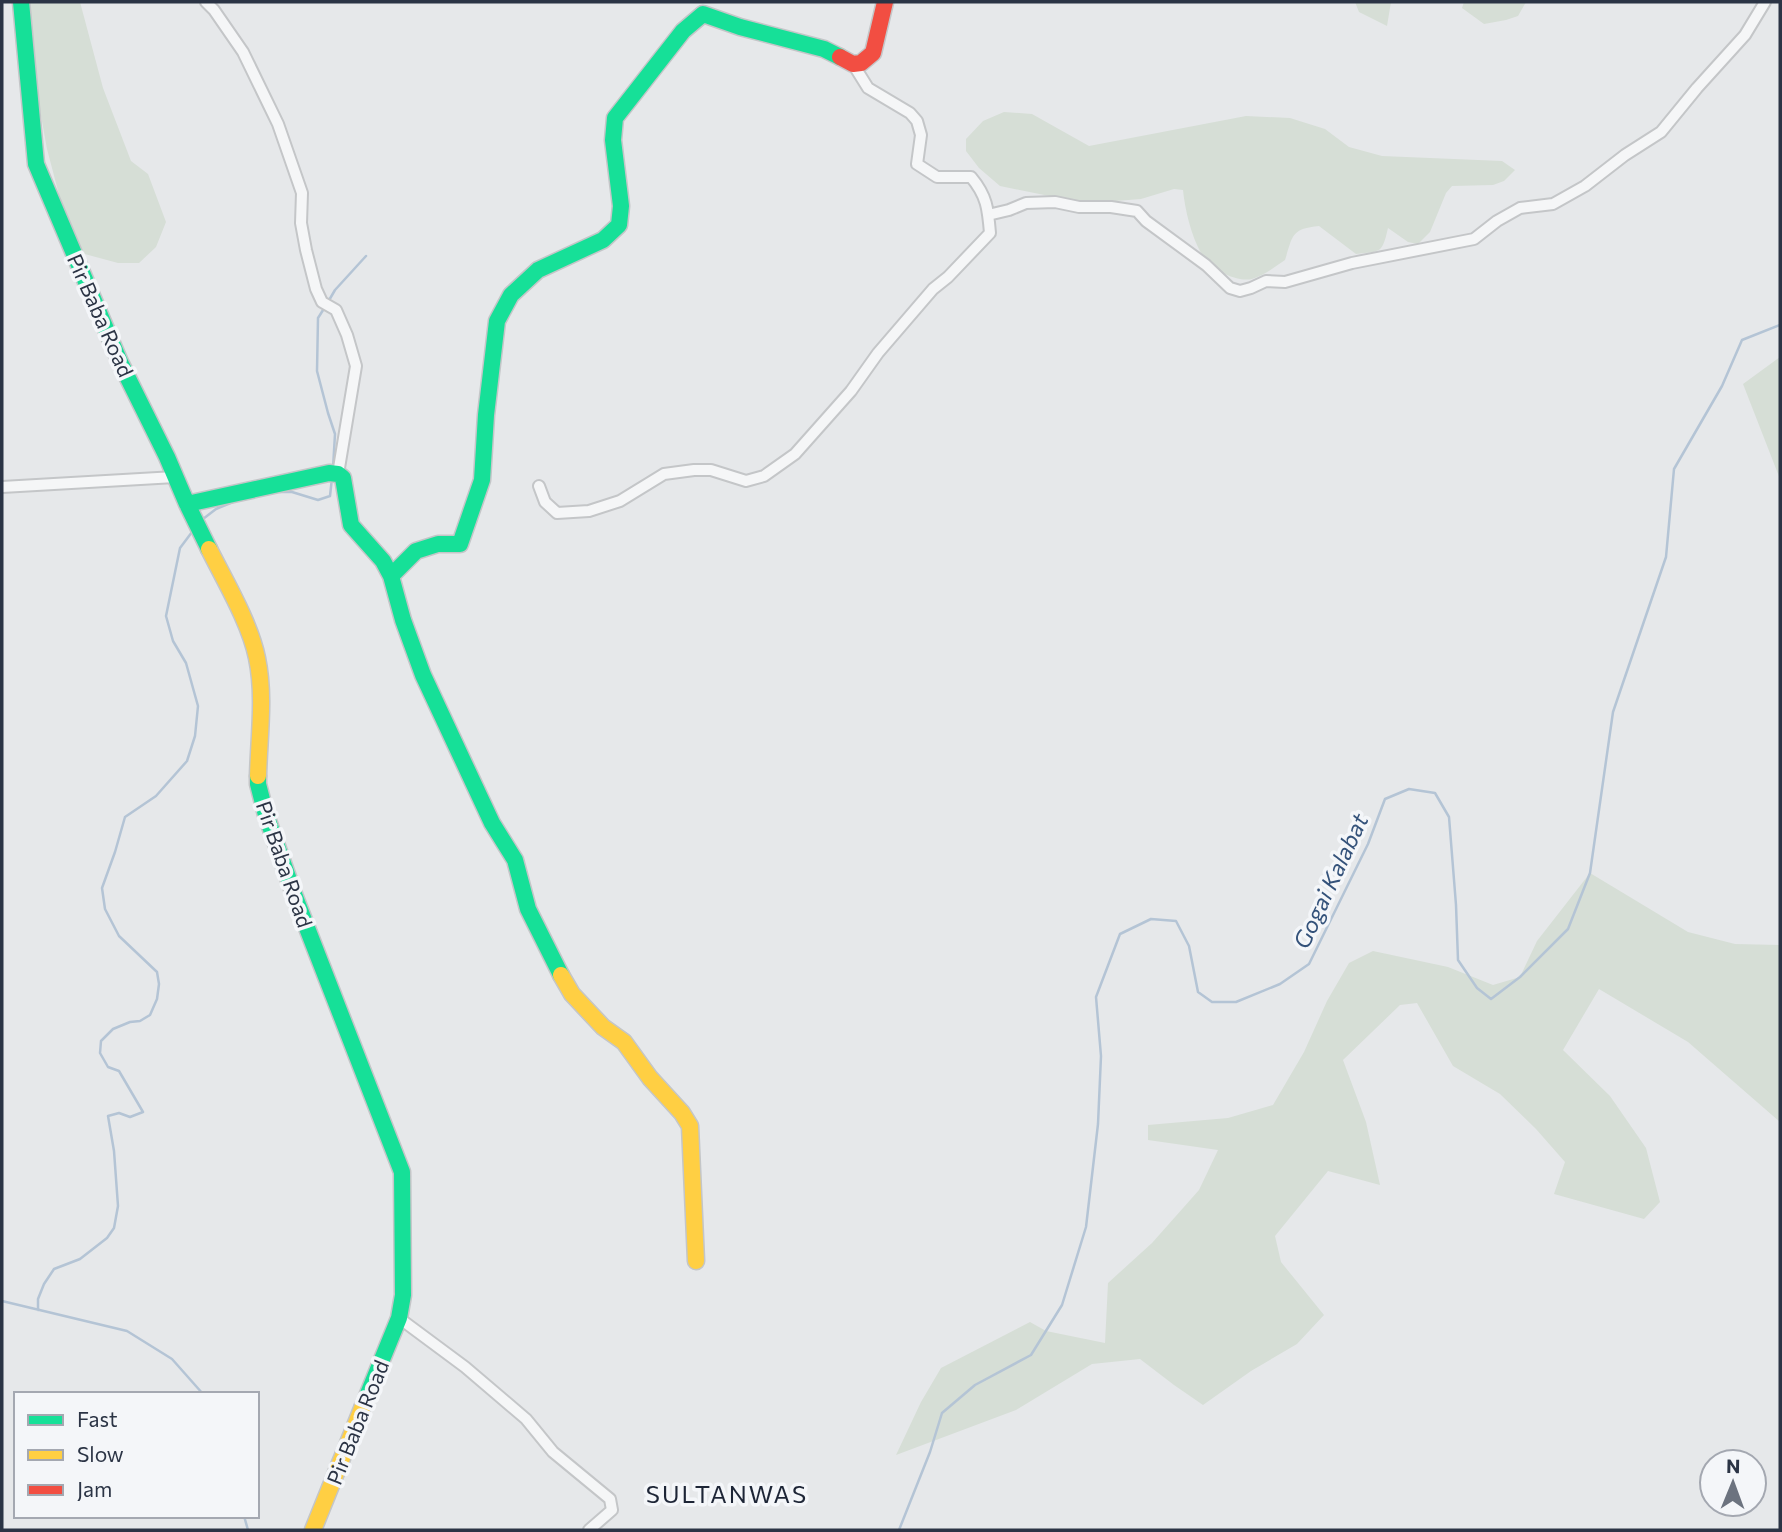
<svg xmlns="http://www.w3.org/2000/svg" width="1782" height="1532" viewBox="0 0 1782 1532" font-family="Commissioner,sans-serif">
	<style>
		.green { fill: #d6ded6 }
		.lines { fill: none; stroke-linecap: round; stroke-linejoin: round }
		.stream { stroke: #b4c4d5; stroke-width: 2.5 }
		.street-casing { stroke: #c4c6c8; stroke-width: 14 }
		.fast-casing { stroke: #c4c6c8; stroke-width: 19 }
		.slow-casing { stroke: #c4c6c8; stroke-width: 19 }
		.jam-casing { stroke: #c4c6c8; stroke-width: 19 }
		.street { stroke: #f5f6f7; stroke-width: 10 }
		.fast { stroke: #16e098; stroke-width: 16 }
		.slow { stroke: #ffcf43; stroke-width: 16 }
		.jam { stroke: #f24e42; stroke-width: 16 }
		.labels { text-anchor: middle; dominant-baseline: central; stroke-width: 7; stroke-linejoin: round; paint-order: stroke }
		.street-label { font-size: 21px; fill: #2b3445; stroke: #f4f6f9 }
		.water-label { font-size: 23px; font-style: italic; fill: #34527a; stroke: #f4f6f9 }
		.quarter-label { font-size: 24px; letter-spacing: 2px; fill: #1d2536; stroke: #f4f6f9 }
	</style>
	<rect width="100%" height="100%" fill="#e6e8ea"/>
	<path class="green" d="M29,2h51l23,86 28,73 17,13 18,48 -10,25 -17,16h-21l-37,-10 -14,-28 -20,-76 -13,-72z
		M1355,2h36l-4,24 -28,-14z
		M1464,2h62l-8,14 -12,4 -22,4 -22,-16z
		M1004,112l28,2 57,32 157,-30 44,2 35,11 24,18 33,9 120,5 13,9 -11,11 -11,4 -41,1 -6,7 -16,39 -12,12 -10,-2 -20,-14c-6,26 -7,23 -32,26l-37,-28c-28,3 -26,9 -34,34 -10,7 -21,15 -33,19 -17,4 -44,-12 -51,-26 -10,-18 -16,-43 -18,-63l-9,-1 -33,10 -38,3 -34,-2 -69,-14 -21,-18 -13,-17v-12l17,-18z
		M1780,357v122l-37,-95z
		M1590,873l98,59 47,12 45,1v177l-92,-80 -89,-53 -36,61 47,46 36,52 14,54 -16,17 -90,-25 11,-32 -29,-33 -36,-35 -47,-28 -36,-63 -17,2 -57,55 23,62 14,63 -52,-14 -53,65 6,26 43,53 -27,29 -46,27 -48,34 -29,-20 -34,-26 -48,5 -76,46 -120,45 25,-53 20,-34 89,-46 16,9 59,12 3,-60 44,-40 47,-53 19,-40 -70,-10v-15l80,-7 45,-13 31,-53 23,-51 22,-38 24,-12 75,16 45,18 27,-8 17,-36z"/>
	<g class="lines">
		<path class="stream" d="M328,302l7,-12 31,-34
			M325,307l-7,11 -1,53 11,42 7,21 -2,34
			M280,492h12l26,8 12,-4 2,-18
			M203,519l13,-10 17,-7
			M2,1301l125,30 45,28 31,35
			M38,1310v-11l6,-15 10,-15 26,-10 27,-21 7,-10 4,-22 -4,-55 -6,-35 11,-3 11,4 13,-5 -24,-41 -11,-4 -8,-14 1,-12 12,-12 17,-7 10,-1 10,-6 7,-16 2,-15 -2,-12 -38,-36 -14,-27 -3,-21 13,-36 10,-35 31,-21 31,-35 8,-25 3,-30 -12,-43 -13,-22 -7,-25 14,-68 12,-16
			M244,1516l4,14
			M899,1530l31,-78 12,-39 33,-28 56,-30 31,-50 24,-78 12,-103 3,-68 -5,-59 24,-63 31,-15 25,2 13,25 9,46 14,10h24l44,-18 29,-20 59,-120 17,-45 24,-10 26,4 14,24 7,88 2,55 19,28 14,11 29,-22 48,-48 22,-56 23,-161 53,-155 8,-88 48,-83 20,-46 38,-15"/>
		<g class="street-casing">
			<path id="street" d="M206,2l8,8 29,42 35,72 24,69 -1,30 5,27 10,39 6,13 14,8 11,25 9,31 -18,108
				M988,215l21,-5 17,-7 29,-1 24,5h32l26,4 9,10 60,44 24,23 10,3 11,-3 15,-7 19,1 67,-19 122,-24 23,-18 23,-13 33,-4 32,-18 40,-31 36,-23 36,-44 48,-53 20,-33
				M539,486l6,16 12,11 32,-2 31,-10 44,-27 30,-4h17l35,11 18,-5 31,-22 56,-63 27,-38 55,-64 15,-12 42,-44c-2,-24 -3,-37 -19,-56h-34l-20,-13 4,-29 -4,-14 -7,-8 -42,-25 -15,-24
				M2,487l173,-10
				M399,1318l66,49 61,52 27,33 57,47 2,11 -23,20"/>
		</g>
		<g class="fast-casing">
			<path id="fast" d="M21,2l15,162 84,198 47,95 20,47 22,45
				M187,504l142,-31 9,1 5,4 8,47 32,36 8,15 12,44 20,55 69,148 23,37 13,49 33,66
				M391,576l25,-25 22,-7h22l22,-64 4,-65 11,-94 14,-26 27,-25 65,-30 16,-15 2,-19 -8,-66 2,-22 68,-87 20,-17 37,13 84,22 16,8
				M258,776v8l8,31 29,82 107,275 1,123 -4,23 -36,88"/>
		</g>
		<g class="slow-casing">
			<path id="slow" d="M209,549c16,32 41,74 48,109 8,38 2,79 1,118
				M561,975l11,19 31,33 21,15 26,36 32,35 8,13 6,135
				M313,1530l50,-124"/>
		</g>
		<g class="jam-casing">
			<path id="jam" d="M840,57l13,7 8,-1 12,-10 12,-51"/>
		</g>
		<use href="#street" class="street"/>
		<use href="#fast" class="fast"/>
		<use href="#slow" class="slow"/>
		<use href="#jam" class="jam"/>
	</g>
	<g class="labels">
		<g class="street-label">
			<text transform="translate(101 315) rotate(66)">Pir Baba Road</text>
			<text transform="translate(285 864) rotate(71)">Pir Baba Road</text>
			<text transform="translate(357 1422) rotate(-68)">Pir Baba Road</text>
		</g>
		<g class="water-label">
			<text transform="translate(1330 881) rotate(-65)">Gogai Kalabat</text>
		</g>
		<g class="quarter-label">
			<text x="727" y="1493">SULTANWAS</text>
		</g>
	</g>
	<rect width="1782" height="1532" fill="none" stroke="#2b3445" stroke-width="7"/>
	<rect x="14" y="1392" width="245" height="126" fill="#f4f6f9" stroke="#a4a8b1" stroke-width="2"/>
	<rect x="28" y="1415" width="35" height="10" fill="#16e098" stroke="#a4a8b1" stroke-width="2"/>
	<text x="77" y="1427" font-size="21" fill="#2b3445">Fast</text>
	<rect x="28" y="1450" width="35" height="10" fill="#ffcf43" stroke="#a4a8b1" stroke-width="2"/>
	<text x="77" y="1462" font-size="21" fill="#2b3445">Slow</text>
	<rect x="28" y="1485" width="35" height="10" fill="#f24e42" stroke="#a4a8b1" stroke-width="2"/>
	<text x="77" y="1497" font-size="21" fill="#2b3445">Jam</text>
	<g transform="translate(1733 1483) rotate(1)"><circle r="33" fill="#f4f6f9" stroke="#a4a8b1" stroke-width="2"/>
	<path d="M0-5L12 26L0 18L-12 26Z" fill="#6c737f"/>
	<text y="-10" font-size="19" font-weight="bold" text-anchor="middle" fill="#2b3445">N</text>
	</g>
</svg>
